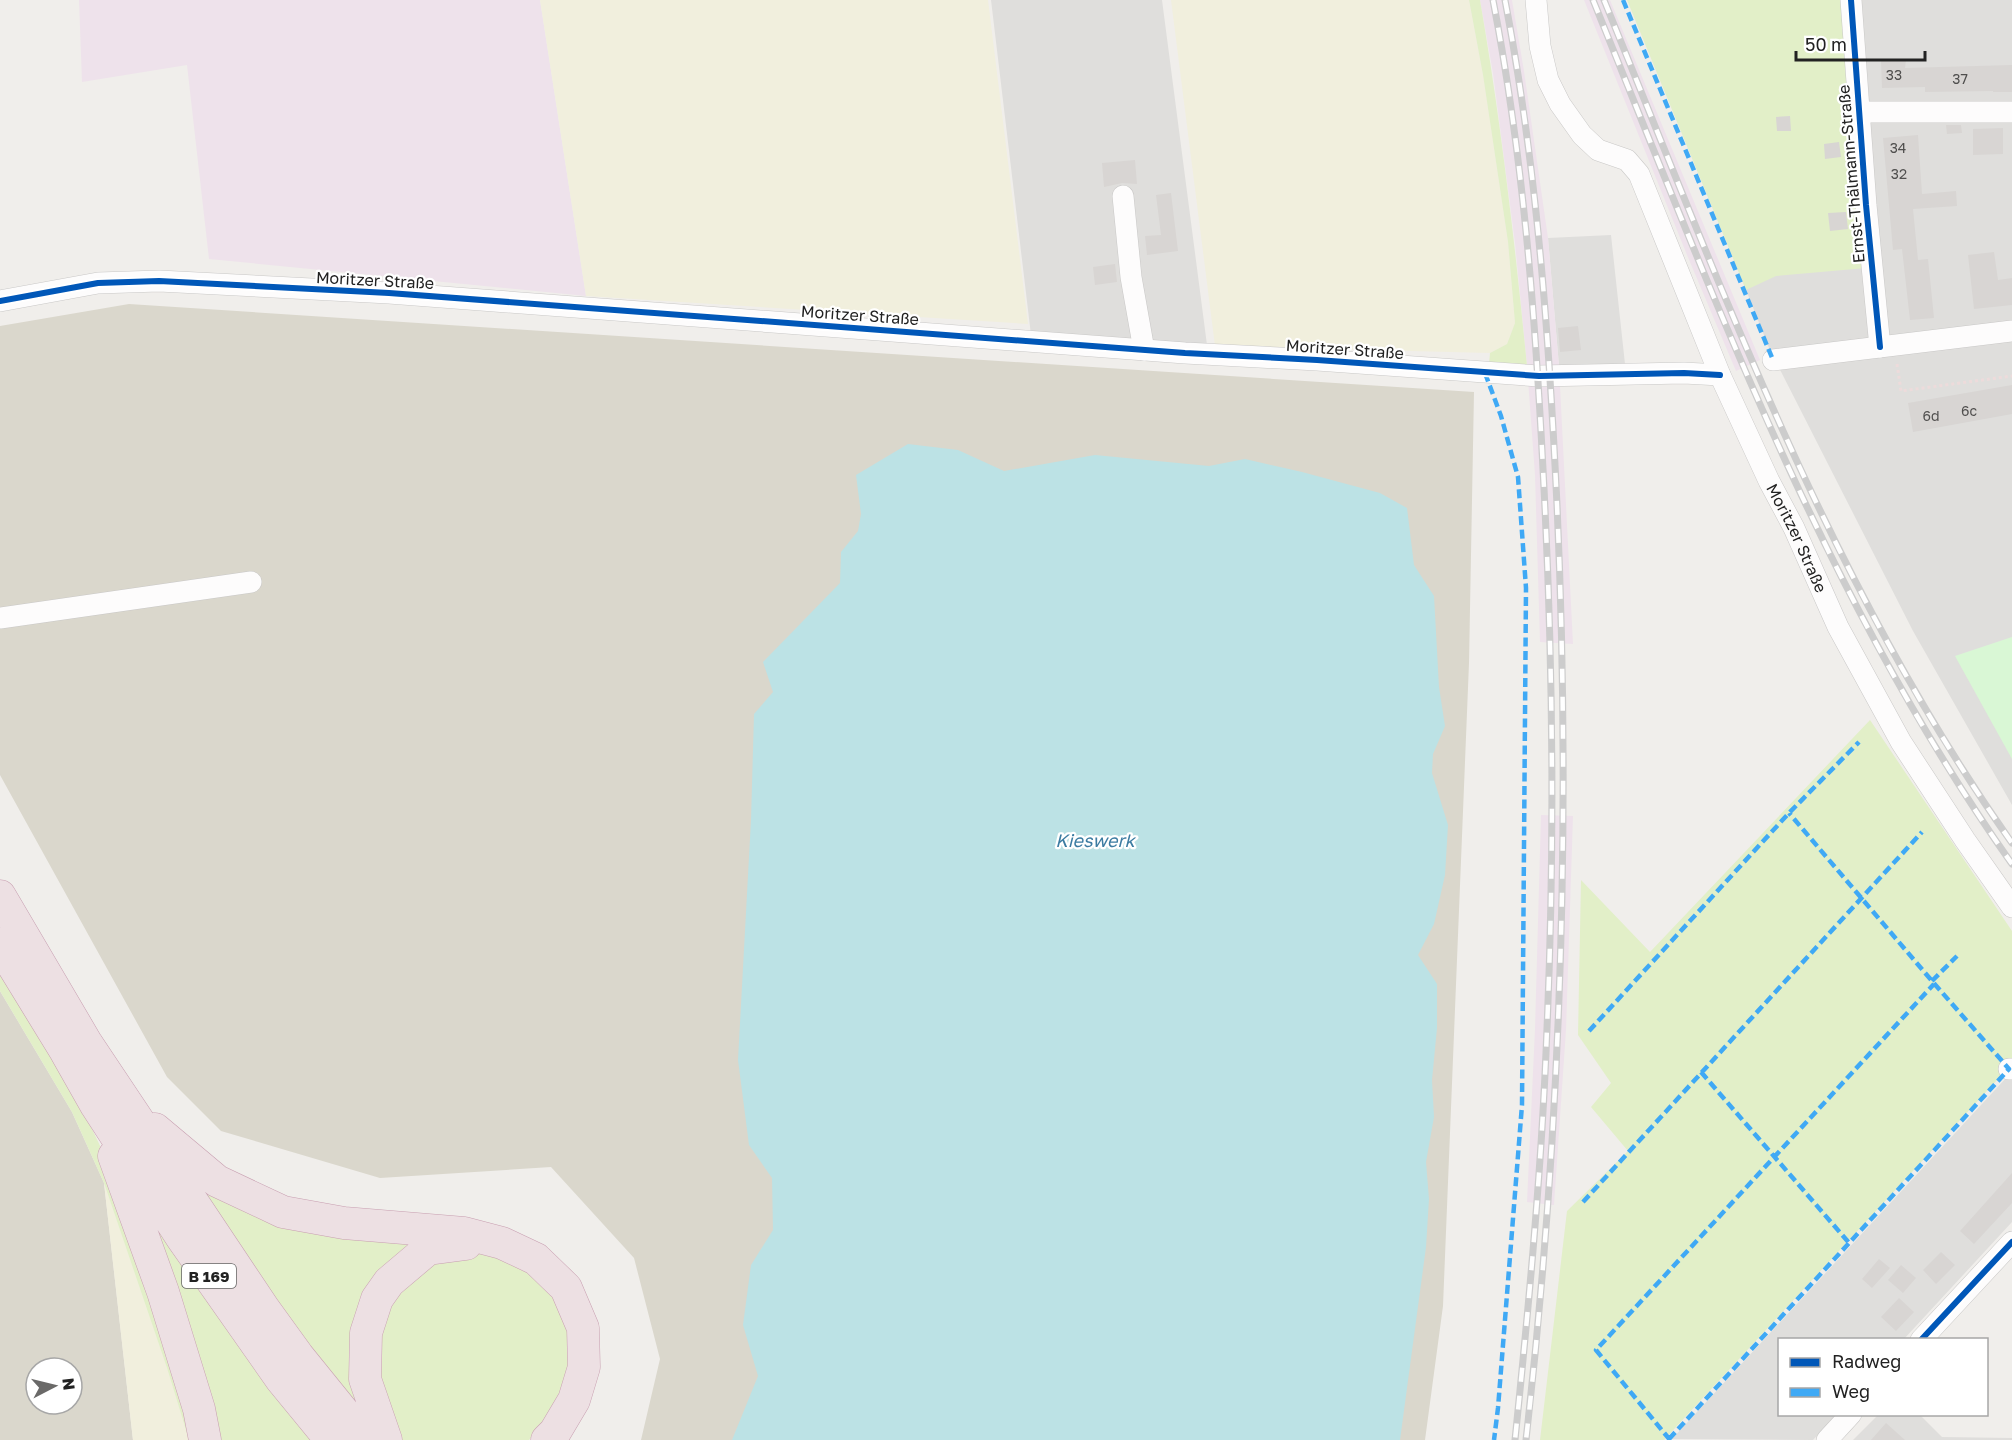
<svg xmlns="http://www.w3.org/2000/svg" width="2012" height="1440" viewBox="0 0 2012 1440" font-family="'Golos Text',sans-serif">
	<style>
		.residential { fill: #dfdedc }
		.industrial { fill: #eee2eb }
		.construction { fill: #dad7cc; fill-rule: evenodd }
		.farmland { fill: #f1efdd }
		.grass { fill: #e2efc8 }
		.park { fill: #d9f7d5 }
		.water { fill: #bce2e5 }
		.building { fill: #d8d5d3 }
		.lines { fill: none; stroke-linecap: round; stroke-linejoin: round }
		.minor-casing { stroke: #c9c8c7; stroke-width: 22 }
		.highway-casing { stroke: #c89fb1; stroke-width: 33 }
		.path { stroke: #eddbdb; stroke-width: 3; stroke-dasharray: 3 3; stroke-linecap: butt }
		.minor { stroke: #fdfcfc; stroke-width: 21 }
		.highway { stroke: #ede0e3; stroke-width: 32 }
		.rail-casing { stroke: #ccc; stroke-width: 7 }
		.rail { stroke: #fff; stroke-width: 4.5; stroke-dasharray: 14; stroke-linecap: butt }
		.quiet { stroke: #3fa9f5; stroke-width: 4.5; stroke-dasharray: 9 4.5; stroke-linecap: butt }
		.cycleway-casing { stroke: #fff; stroke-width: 10 }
		.cycleway { stroke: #0057b8; stroke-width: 6 }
		.labels { text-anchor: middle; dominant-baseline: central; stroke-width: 4.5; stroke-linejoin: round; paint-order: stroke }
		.number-label { font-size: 14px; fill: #504f4e }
		.shield { fill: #fff; stroke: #646464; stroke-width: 1.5 }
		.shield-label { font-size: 15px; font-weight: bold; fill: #222 }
		.street-label { font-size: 16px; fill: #222; stroke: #fff }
		.water-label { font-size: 18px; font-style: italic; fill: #3c7ca2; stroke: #fff }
	</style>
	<rect width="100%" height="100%" fill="#f0eeeb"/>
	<path class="residential" d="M991,0h171l45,345 -176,-10z
		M1703,0h309v805l-99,-174 -144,-283 -53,-134z
		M1611,235l14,129 -66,2 -11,-128z
		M2006,1078l6,1v143l-108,117 -124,1v74l56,1 -23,25 -141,-1z
		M1879,1414l41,1 22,22 70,1v2h-159z"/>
	<path class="industrial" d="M79,0h461l46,296 -377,-37 -22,-194 -105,17z
		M1480,0h32l12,71 24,167 11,128 14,278 -33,-2 -5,-167 -8,-109 -12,-123 -22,-170z
		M1584,0h26l150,360 -24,11 -49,-116z
		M1541,815l32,1 -7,214 -12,175 -27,-3 8,-173z"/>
	<path class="construction" d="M129,304l1345,88 -5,271 -26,643 -18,134h-784l19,-81 -26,-101 -83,-91 -171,11 -159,-47 -54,-54 -167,-302v-449z
		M0,991l72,121 32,71 29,257h-133zM36,1368h36v36h-36z"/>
	<path class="farmland" d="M540,0h448l40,324 -442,-28z
		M1171,0h298l14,75 25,167 7,81 -8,21 -17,9 -275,-7z
		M104,1183l63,185 22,72h-56z"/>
	<path class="grass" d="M1469,0h11c21,122 35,244 47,366l-38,-2 1,-11 17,-9 8,-21 -7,-81 -25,-167z
		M1627,0h219l20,268 -90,8 -30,14z
		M1870,720l142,211v133l-348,376h-124l27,-229 61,-60 -37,-44 20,-24 -33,-48 3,-155 69,72z
		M0,962l80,142 23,48 94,288h-8l-22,-72 -63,-185 -32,-71 -72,-121z
		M179,1162l30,24 236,50 -71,52 4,151 -98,-124z
		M142,1197l176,243h-104z
		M475,1248l51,18 24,22 22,48 -4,45 -22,39 -17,20h-133l-25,-86 9,-42 47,-53z"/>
	<path class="park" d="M2012,637v122l-57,-103z"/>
	<path class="water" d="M908,444l50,6 46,21 91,-16 114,11 36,-7 57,13 78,21 27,15 7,57 20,31 5,91 6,39 -12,28 -1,19 16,52 -3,50 -11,49 -16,31 19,29v44l-5,52 2,37 -8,45 3,37 -3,48 -26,193h-668l26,-64 -15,-51 8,-60 22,-35 -1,-52 -23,-33 -11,-85 13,-240 3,-106 19,-22 -10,-30 77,-79 1,-31 17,-21 3,-17 -5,-39z"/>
	<path class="building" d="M1881,60h25l-1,8 107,-3v27h-19v-1l-68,1v-5l-43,1z
		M1790,116l1,15h-14l-1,-14z
		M1946,125h15l1,8 -15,1z
		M2003,128v26l-30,1v-26z
		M1918,135l4,59 34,-3 1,15 -44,3 5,51 10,-1 6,59 -24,2 -8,-71 -9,1 -10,-112z
		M1839,142l2,15 -16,2 -1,-15z
		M1135,160l2,24 -15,-1 -18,4 -2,-24z
		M1171,193l7,58 -31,4 -2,-19 16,-1 -5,-40z
		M1846,212l2,17 -18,2 -2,-18z
		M1994,252l4,28 14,-2v27l-38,4 -6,-54z
		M1115,264l2,18 -22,3 -2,-18z
		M1578,326l3,24 -21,2 -2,-24z
		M2012,385v29l-99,18 -5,-29z
		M2012,1173v30l-38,41 -14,-13z
		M1941,1252l14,13 -19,19 -13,-14z
		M1879,1259l11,9 -18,20 -10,-9z
		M1901,1265l15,13 -13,15 -15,-13z
		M1899,1298l15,14 -18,19 -15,-14z
		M1886,1423l19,17h-34z"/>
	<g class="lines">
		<g class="minor-casing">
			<g id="minor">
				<path id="s1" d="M1536,0l4,46 8,34 12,24 22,31 16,15 29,10 12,14 81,201 49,106 25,47 44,99 63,115 64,98 47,67"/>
				<path d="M1851,0l15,205 14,142"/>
				<path d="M1859,112h153"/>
				<path d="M1123,196l8,81 13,73"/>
				<path d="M0,301l98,-18 61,-2 230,12 796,60 132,7 222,16 145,-3 36,2"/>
				<path d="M1773,360l239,-29"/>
				<path d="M0,618l251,-36"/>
				<path d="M2009,1069h3"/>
				<path d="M1921,1340l91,-98"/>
				<path d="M1827,1440l24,-26"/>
			</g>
		</g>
		<g class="highway-casing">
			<path id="highway" d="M0,896l87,148 177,265 34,47 68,84
				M0,944l66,108 30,53 86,133 99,141 50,61
				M155,1129l62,52 66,31 61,11 120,10 38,10 34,16 30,29 17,40 1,39 -10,33 -19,32 -8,8
				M114,1156l49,136 36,117 6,31
				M386,1440l-21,-61 1,-46 11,-34 12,-17 39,-33 38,-5"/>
		</g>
		<path class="path" d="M1897,364l4,27 111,-15"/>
		<use href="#minor" class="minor"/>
		<use href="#highway" class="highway"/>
		<g class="rail-casing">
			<path id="rail" d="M1493,0c30,155 42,312 50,469 10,186 12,372 4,559 -5,137 -18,275 -32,412
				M1505,0c32,167 44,336 52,505 14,311 4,625 -31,935
				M1593,0c121,297 233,601 419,864
				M1604,0c118,289 227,587 408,843"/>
		</g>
		<use href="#rail" class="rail"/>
		<path class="quiet" d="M1623,0l150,360
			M1485,373l16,43 17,61 8,111 -4,517 -24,303 -4,32
			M1932,981l25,-25
			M1589,1031l200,-218 70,-71
			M1701,1072l149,172
			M1583,1202l339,-370
			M1669,1439l340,-370 -77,-88 -143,-168
			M1670,1440l-74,-90 338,-366"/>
		<g class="cycleway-casing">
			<path id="cycleway" d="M1851,0l15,205 14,142
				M0,301l98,-18 61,-2 230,12 796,60 132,7 222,16 145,-3 36,2
				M1921,1340l91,-98"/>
		</g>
		<use href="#cycleway" class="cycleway"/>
	</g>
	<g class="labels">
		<g class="number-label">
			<text x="1894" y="74">33</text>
			<text x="1960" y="78">37</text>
			<text x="1898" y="147">34</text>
			<text x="1899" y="173">32</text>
			<text x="1969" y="410">6c</text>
			<text x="1931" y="415">6d</text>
		</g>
		<rect class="shield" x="182" y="1264" width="54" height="24" rx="4.5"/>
		<g class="shield-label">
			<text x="209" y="1276">B 169</text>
		</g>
		<g class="street-label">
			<text transform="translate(1851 174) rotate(-95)">Ernst-Thälmann-Straße</text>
			<text transform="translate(375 280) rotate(3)">Moritzer Straße</text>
			<text transform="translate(860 315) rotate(4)">Moritzer Straße</text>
			<text transform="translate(1345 349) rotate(4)">Moritzer Straße</text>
			<text stroke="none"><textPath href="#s1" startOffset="614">Moritzer Straße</textPath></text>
		</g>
		<g class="water-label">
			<text x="1095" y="840">Kieswerk</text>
		</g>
	</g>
	<rect x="1778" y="1338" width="210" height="78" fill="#ffffff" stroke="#a7a7a7" stroke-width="1.5"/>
	<rect x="1790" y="1358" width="30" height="9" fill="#0057b8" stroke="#a7a7a7" stroke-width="1.5"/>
	<text x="1832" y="1368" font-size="18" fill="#222222">Radweg</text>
	<rect x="1790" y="1388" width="30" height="9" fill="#3fa9f5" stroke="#a7a7a7" stroke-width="1.5"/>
	<text x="1832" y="1398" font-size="18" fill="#222222">Weg</text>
	<g transform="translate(54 1386) rotate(83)"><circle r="28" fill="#ffffff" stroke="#a7a7a7" stroke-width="1.5"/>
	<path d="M0-4.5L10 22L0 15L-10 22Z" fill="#6a6968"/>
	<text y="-9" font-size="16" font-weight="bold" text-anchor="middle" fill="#222222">N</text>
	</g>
	<path d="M1796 51v9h129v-9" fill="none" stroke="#222222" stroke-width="3"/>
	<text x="1805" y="51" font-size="18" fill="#222222" stroke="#ffffff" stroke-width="4.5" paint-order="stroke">50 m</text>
</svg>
